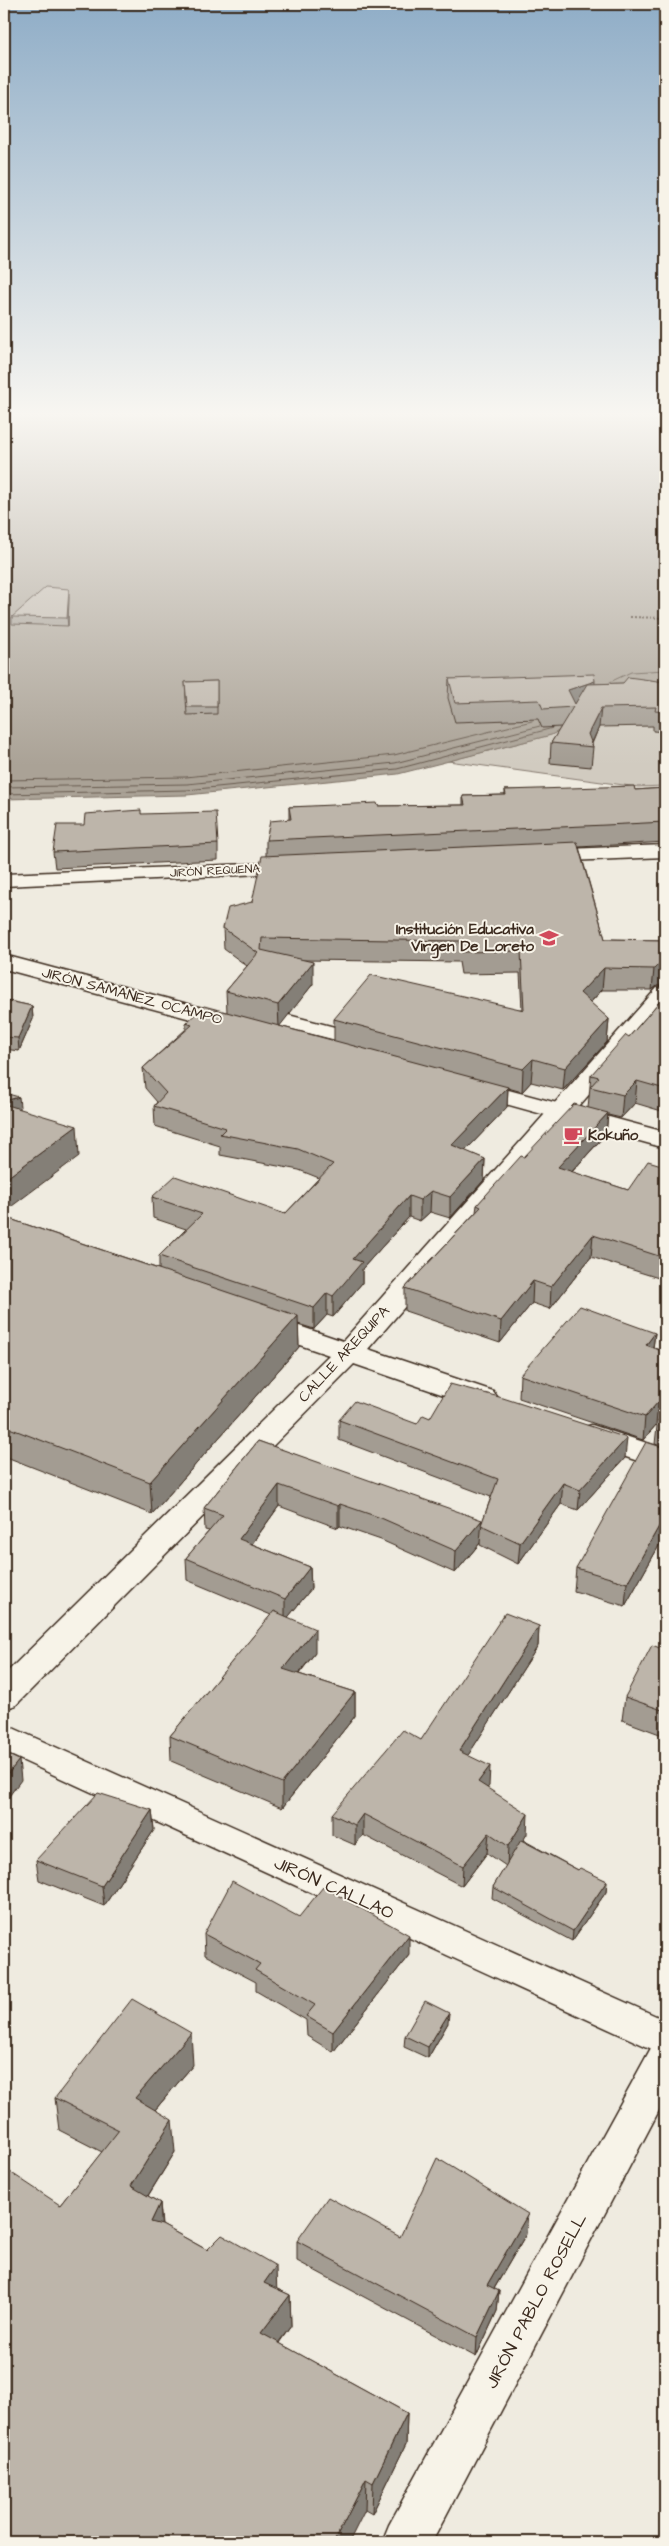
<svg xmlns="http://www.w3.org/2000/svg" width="669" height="2546" viewBox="0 0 669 2546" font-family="'Architects Daughter',sans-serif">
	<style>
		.green { fill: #d1cbc0; stroke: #867a6f }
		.water { fill: #aaa296; stroke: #7e7266 }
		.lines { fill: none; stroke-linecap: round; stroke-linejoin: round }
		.shore { stroke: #675a4e; stroke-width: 1 }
		.minor-casing { stroke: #3b2a1e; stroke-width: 3 }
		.tertiary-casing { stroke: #3b2a1e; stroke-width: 3 }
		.secondary-casing { stroke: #3b2a1e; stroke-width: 3 }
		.path { stroke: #3b2a1e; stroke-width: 2; stroke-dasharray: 2 2; stroke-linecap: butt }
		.minor { fill: #f7f3e8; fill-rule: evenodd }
		.tertiary { fill: #f7f3e8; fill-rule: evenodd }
		.secondary { fill: #f7f3e8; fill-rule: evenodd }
		.wall { fill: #a39c92; stroke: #3b2a1e; fill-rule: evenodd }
		.shaded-wall { fill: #847f77; stroke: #3b2a1e }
		.building { fill: #bdb5aa; stroke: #3b2a1e }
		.labels { text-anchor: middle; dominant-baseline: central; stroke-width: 4; stroke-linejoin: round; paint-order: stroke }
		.far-street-label { font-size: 12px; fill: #3b2a1e; stroke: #f7f3e8 }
		.poi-label { font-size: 15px; font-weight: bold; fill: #3b2a1e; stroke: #f7f3e8; text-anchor: end }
		.street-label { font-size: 15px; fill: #3b2a1e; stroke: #f7f3e8 }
		.near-street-label { font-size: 18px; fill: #3b2a1e; stroke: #f7f3e8 }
	</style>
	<rect width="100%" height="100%" fill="#efebe0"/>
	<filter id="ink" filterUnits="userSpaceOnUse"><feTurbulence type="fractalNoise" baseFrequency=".02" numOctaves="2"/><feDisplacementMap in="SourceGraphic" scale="10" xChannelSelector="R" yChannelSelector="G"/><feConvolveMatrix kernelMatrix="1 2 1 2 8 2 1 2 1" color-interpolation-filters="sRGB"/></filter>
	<g filter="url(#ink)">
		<path class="green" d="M665,689v97l-27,1 -190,-26 103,-26 85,-45z"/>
		<path class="water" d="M4,410h661v279l-29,1 -85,45 -153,39 -211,21 -183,4z"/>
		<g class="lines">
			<path class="shore" d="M610,682l21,-10 34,-2
				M4,780l182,-3 208,-22 138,-34
				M4,787l183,-3 208,-21 145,-37
				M4,794l183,-4 210,-21 156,-41"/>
			<g class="minor-casing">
				<path id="minor" d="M665,986v21l-297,342 125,42 5,7 -5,7 -10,3 -10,-3 -119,-41 -338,341 -12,4v-34l325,-320 -76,-26 -4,-6 4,-6 10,-3 10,3 70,24 314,-353z
					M592,1425l73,24v21l-84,-28 -4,-7 4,-7z
					M4,1724l661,296v35l-661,-303z"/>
			</g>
			<g class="tertiary-casing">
				<path id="tertiary" d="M4,955l236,63 4,5 -4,5 -8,2 -228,-61z
					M246,1004l131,34 4,5 -4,5 -8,2 -131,-34 -4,-5 4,-5z
					M471,1080l194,52v16l-203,-56 -3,-5 3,-5z
					M665,2043v56l-233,443h-50l7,-17 262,-477z"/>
			</g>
			<g class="secondary-casing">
				<path id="secondary" d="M665,845v12l-121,5 -7,-2 -3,-4 3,-4 7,-2z
					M297,862l7,2 4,4 -4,4 -300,14v-12z"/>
			</g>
			<path class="path" d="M630,617l35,1"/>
			<use href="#minor" class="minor"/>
			<use href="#tertiary" class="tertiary"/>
			<use href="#secondary" class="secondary"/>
		</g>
		<path class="wall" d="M69,596l-1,30 -56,-2v-7z
			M449,679l146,5 70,-2v50l-12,-1v-5l-54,1 -7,17 1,3 -2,20 -41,-4 1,-20 10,-16 -19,1 -4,-9 -83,3 -7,-24z
			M217,681v33l-30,1 -2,-33z
			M665,788v54l-86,5 26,92 60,1v46v-2l-8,2 -5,4h-50l-12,13 19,16 -2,23 -44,48 -32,-8 -9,10 -14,-4 -1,19 -42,44 20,8 -1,21 -34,38 -20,-6 -10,9 -11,-4 -47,52v14l-29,34 -6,-2 -13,14 -16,-5 1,23 -147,167 -148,-58v-239l155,52v-13l27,-27 -33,-11 -1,-21 133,17 34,-36 -20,-8 -79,-15v-9l-65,-20 -1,-20 3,-4 -12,-14 -2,-20 43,-39v-6l41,-11 -1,-21 21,-25 -23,-17 -1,-21 29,-26 14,-46v-16l23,-20v-13l174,-2v-9l42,-1v-5h130zM302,960l157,2 2,12 59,-1 2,36 -188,10v21l-55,-14 34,-42z
			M141,814l77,30v16l-163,8 -2,-16 31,-27z
			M665,995v117l-30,-9 -14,15 -13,-3 -2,19 -34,38 56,18 37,-24v114l-74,-23 -41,52 -18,-6 -32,40 -95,-32v-23l71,-76 1,-7 47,-48 64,-49 3,-33 38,-38z
			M4,1000l28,6 1,13 -14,32 -15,-2z
			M655,1333l-2,15 12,4v95l-10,-3 2,-18 -1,-1 -13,15 -124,-42 1,-23z
			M430,1418l195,40 -47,52 -17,-6 -43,60 -38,-19v-2l-25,30 -74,-33 -41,-14 -2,2 -59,-22 -27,38 58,23 1,22 -23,28 27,36 -16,21 56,18v24l-73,92 -111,-47 -1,-25 101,-121 -84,-35 -1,-22 23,-27 -4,-1 -1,-22 54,-67 224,82 9,-26 -152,-57v-20l78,4z
			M665,1448v99l-5,-3 -35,62 -51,-15 2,-23z
			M539,1626l-1,20 -70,109 21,31 -2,2 40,46 -4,6 55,30 29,11 -1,11 -34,49 -80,-43 1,-11 13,-21 -19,-13 -25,33 -99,-51 -8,10 -23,-10v-21l89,-74z
			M665,1650v86l-43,-16 3,-23z
			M152,1810l2,20 -50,76 -65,-26 -3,-20z
			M665,1856v23l-4,-1 3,-21z
			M299,1917l110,38 -76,97 -26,-16 -1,-16 -50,-29v-9l-51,-27 -1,-21z
			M448,2023l-20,35 -24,-11 1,-11z
			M193,2065l-38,45 20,42 -27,44 12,7 2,22 115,64 13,6 1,31 -12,17 128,70 -1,31 -34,70 -7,-4 -305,-305 42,-53 -43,-22 -4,-32z
			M526,2234l-32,55 5,2 -2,20 -21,46 -179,-96v-20l103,-4z"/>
		<path class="shaded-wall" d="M69,589v7l-1,30 -1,-8z
			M595,681l-1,19 -21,7 -5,-17z
			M601,708l-2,19 -9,20 -2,-13z
			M313,962v22l-34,43 -1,-22z
			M665,963v21l-8,2 -5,4 2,-21 5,-5z
			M604,968l-2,22 -24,25 2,-22z
			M32,1006l1,13 -14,32 -1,-13z
			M609,1019l-2,23 -44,48 2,-22z
			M533,1059l-2,23 -9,10 1,-23z
			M637,1081l-2,22 -14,15 2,-23z
			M508,1087l-1,20 -56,59 1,-21z
			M19,1097l3,29 -18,5v-30z
			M608,1113l-2,21 -50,55 2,-22z
			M77,1126l2,30 -75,56v-32z
			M485,1159l-1,21 -34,38v-21z
			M431,1191l-1,21 -10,9v-21z
			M409,1196v21l-47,52v14l-29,34v-21l20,-37z
			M593,1235l-2,22 -41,52 1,-22z
			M533,1281l-1,22 -32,40 1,-22z
			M327,1293v22l-13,14v-21z
			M298,1316l1,31 -147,167 -2,-32z
			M655,1333l-3,22 -6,-10z
			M658,1402l-2,23 -13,15 2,-23z
			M627,1438l-2,20 -47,52 2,-20z
			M563,1483l-2,21 -43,60 2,-21z
			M279,1485v21l-39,54 -1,-21z
			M340,1504v22l-2,2v-22z
			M482,1520l-2,23 -25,30 1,-22z
			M662,1521l-2,23 -35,62 2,-23z
			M310,1567l1,22 -26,32v-22z
			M539,1626l-1,20 -80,125 1,-20z
			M315,1629v24l-32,40v-24z
			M355,1692v24l-73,92v-25z
			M19,1760l2,20 -17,23v-24z
			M490,1766l-1,20 -12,16 1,-20z
			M152,1810l2,20 -50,76 -2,-20z
			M363,1814v21l-8,10v-20z
			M528,1814l-1,20 -20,33 1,-21z
			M489,1833l-2,20 -25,33 1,-20z
			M607,1881l-1,11 -34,49 1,-10z
			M409,1935v20l-76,97v-20z
			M449,2013l-1,10 -20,35v-11z
			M191,2033l2,32 -55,65 -3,-32z
			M172,2120l3,32 -41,66 -3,-32z
			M160,2203l2,31 -11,-12z
			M528,2214l-2,20 -41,70 2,-19z
			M276,2266l1,31 -13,-14z
			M499,2291l-2,20 -21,46 1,-20z
			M290,2295l1,31 -29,38 -1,-31z
			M407,2413l-1,31 -34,70 1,-31z
			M366,2479l-1,31 -16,32h-15z"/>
		<path class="building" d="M46,587l23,2 -2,29 -55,-1z
			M594,674l1,7 -27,9 7,14 12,-20 36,-1 5,-6 37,5v30l-10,-1 1,-4 -55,1 -13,26 5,13 -42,-4 22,-36 -30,2 -4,-9 -84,3 -6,-24z
			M217,681v26h-30l-2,-25z
			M634,786l1,4 30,-2v34l-59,3 -340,15 4,-19 21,-2 -2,-12 88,-4 1,3 87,-1 -2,-9 43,-1 -1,-5z
			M141,810v4l75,-2 2,32 -165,8 4,-27h27l1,-11z
			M577,842l28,97 60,1v23l-6,1 -5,5 -50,-1 -24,25 29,26 -44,49 -32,-9 -10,10 -189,-50 37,-44 153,35 -3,-59 -60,1 -1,-11 -198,-3 -1,12 52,12 -35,43 -52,-14 32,-38 -35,-25 5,-20 24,-6 10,-46z
			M665,995v94l-28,-8 -14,14 -33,-8 9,-10 -8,-2 35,-40 3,2z
			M4,1000l28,6 -14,32 -14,-1z
			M204,1006l304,81 -56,58 33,14 -35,38 -19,-6 -11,9 -11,-4 -56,63 9,3 -29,34 -6,-3 -13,15 -155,-52 43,-42 -50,-17 23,-21 110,38 48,-50 -35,-15 -78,-15 6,-6 -72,-22 12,-13 -23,-25 49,-43 -6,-2z
			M4,1093l15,4 -15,4z
			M4,1104l73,22 -73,54z
			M574,1104l34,9 -50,54 70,23 20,-29 17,5v92l-72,-23 -42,52 -18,-6 -32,40 -96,-33 76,-81 -4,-2 44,-49 3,1z
			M4,1217l294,99 -148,166 -146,-56z
			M580,1306l75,27 -9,12 19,7v55l-7,-5 -13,15 -125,-42z
			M450,1384l53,14 124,40 -47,52 -17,-7 -43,60 -39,-18 17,-46 -159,-59 16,-19 62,23 6,-9 7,3z
			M665,1408v16l-7,-3z
			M258,1441l224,79 -26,31 -75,-33 -41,-14 -2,2 -59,-21 -40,54 71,28 -25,32 -99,-41 37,-43 -19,-7z
			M646,1442l19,6v74l-3,-1 -35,62 -51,-15z
			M274,1611l41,18 -32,40 72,23 -73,91 -112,-47z
			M505,1613l34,13 -80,125 31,15 -12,16 50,32 -20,32 -19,-13 -26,33 -100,-52 -8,11 -23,-11 71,-84 18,10z
			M652,1645l13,5v61l-40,-14z
			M4,1753l15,7 -15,19z
			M98,1793l54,17 -50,76 -66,-26z
			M521,1840l57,30 2,-2 27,13 -34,50 -80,-44z
			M232,1881l67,36 24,-30 86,48 -76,97 -27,-16 9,-11 -60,-35 5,-6 -56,-30z
			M132,1999l59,34 -56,65 37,22 -41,66 29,17 -9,19 11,3 45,25 15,-15 54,31 -12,17 26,12 -29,38 146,80 -34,70 -7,-4 -32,63h-330v-374l56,37 59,-75 -64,-32z
			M425,2001l24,12 -21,34 -23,-11z
			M437,2158l91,56 -41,71 12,6 -22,46 -180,-96 31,-44 72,40z"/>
	</g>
	<linearGradient id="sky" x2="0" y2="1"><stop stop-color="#8fadc7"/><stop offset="0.54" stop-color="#f8f6f1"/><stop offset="1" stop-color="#f8f6f1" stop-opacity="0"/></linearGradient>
	<rect width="669" height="766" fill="url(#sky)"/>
	<defs>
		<g id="school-bare" transform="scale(1.5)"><path d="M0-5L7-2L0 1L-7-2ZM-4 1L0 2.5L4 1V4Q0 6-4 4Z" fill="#d1495b" stroke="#f7f3e8" stroke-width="2.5" paint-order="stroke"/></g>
		<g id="cafe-bare" transform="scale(1.5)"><path d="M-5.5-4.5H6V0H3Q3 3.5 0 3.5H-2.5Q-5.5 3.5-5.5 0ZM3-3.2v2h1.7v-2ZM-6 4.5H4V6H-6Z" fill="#d1495b" stroke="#f7f3e8" stroke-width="2.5" paint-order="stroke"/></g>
	</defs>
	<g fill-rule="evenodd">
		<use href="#school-bare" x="549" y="938"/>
		<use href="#cafe-bare" x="573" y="1135"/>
	</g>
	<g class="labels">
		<g class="far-street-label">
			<text transform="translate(215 871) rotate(-3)">JIRÓN REQUENA</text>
		</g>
		<g class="poi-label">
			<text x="534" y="929">Institución Educativa<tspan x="534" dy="17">Virgen De Loreto</tspan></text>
			<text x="588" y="1135" text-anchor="start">Kokuño</text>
		</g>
		<g class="street-label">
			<text transform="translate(132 996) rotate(15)">JIRÓN SAMANEZ OCAMPO</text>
			<text transform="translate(344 1354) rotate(-47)">CALLE AREQUIPA</text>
		</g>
		<g class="near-street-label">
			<text transform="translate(334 1888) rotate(24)">JIRÓN CALLAO</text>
			<text transform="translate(536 2301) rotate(-62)">JIRÓN PABLO ROSELL</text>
		</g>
	</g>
	<rect width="669" height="2546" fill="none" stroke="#f7f3e8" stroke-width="20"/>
	<rect x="10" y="10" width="649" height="2526" fill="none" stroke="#3b2a1e" stroke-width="2" filter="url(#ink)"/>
</svg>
